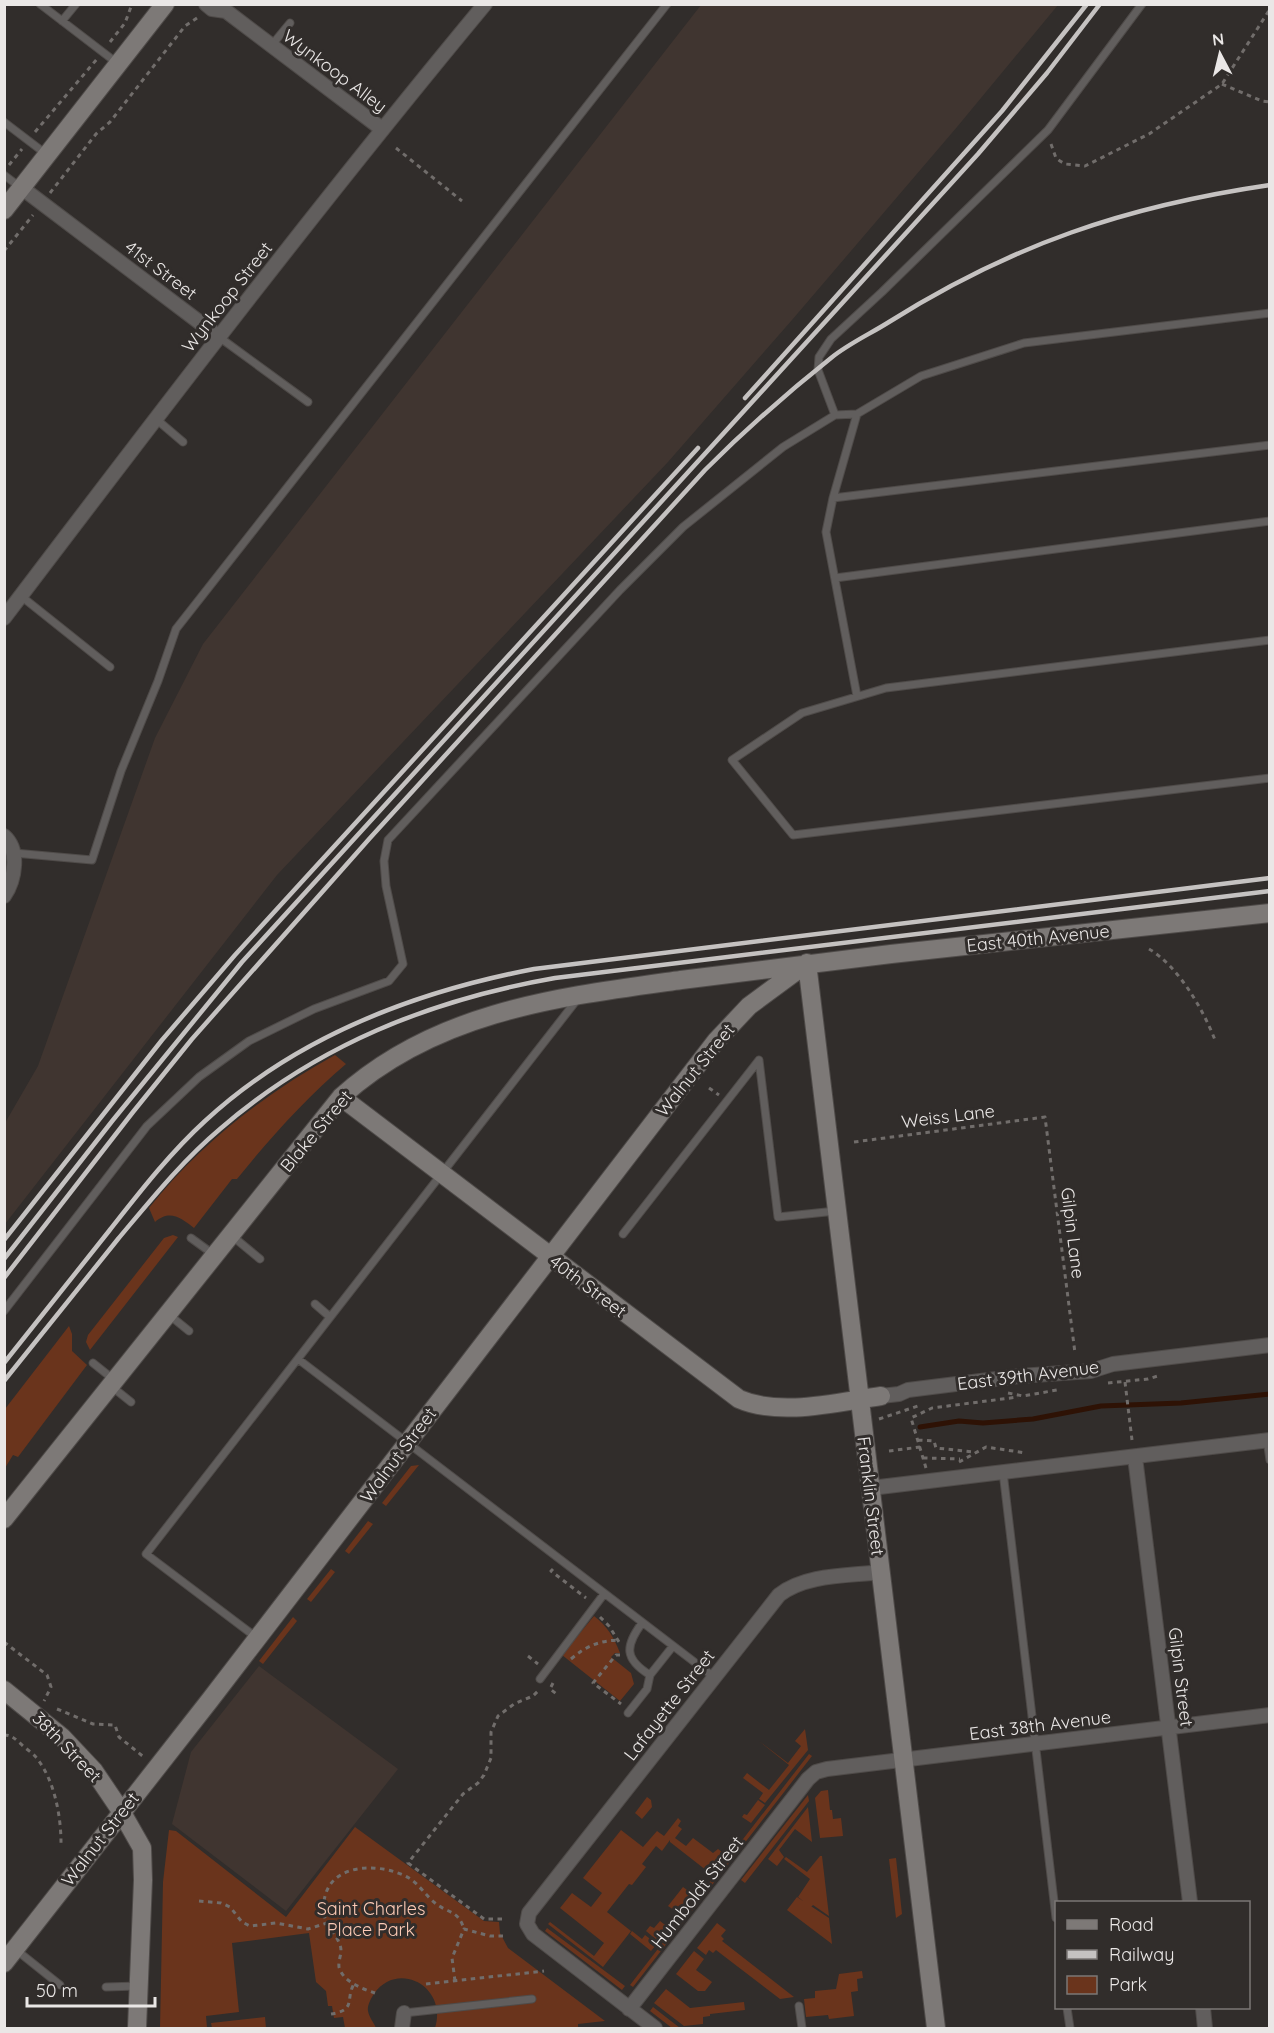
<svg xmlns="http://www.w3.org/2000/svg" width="1274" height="2033" viewBox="0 0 1274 2033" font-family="Quicksand,sans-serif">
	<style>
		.built { fill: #403530 }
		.green { fill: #6a341c }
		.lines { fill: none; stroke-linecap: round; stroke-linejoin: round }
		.stream { stroke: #2e1205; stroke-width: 5 }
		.lane-casing { stroke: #4f4b49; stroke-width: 9 }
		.street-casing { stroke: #4f4b49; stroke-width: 16 }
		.secondary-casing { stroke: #4f4b49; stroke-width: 20 }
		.path { stroke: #716d6b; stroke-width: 3; stroke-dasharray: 4.5 4.5; stroke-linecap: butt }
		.lane { stroke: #615e5d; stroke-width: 7 }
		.street { stroke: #615e5d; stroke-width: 14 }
		.secondary { stroke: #7d7977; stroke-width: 18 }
		.rail { stroke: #c5c2c1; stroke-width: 4.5 }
		.labels { text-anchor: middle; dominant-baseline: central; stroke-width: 6; stroke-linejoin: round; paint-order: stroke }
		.street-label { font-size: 18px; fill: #eae7e6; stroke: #312d2b }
		.park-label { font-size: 18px; fill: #fccab5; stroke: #312d2b }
	</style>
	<rect width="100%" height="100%" fill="#312d2b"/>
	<path class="built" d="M701,5h357l-101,122 -165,193 -124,142 -391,413 -272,349v-101l33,-57 117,-328 48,-94z
		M259,1666l139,103 -112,142 -114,-87 19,-72z"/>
	<path class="green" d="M335,1055l11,9c-41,35 -75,73 -109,115h-5l-38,49c-13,-10 -24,-19 -39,-6l-6,-14c50,-63 115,-114 186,-153z
		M173,1235l5,2 -88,113 -4,-8 2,-7 76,-97z
		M69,1326l3,8v17l15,14 -69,92 -5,-2 -8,13v-59z
		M419,1465l-33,41 -4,-3 29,-37z
		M368,1521l5,3 -24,30 -4,-3z
		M331,1569l4,3 -24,30 -4,-3z
		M594,1616c13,10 20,21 26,37h-5l-4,4 20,16 3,11 -14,17 -58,-46z
		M293,1617l4,4 -34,43 -4,-3z
		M805,1729l3,21 -43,53 -6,-4 4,-6 -20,-15 4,-5 22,17 20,-25 -30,-24 29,22 13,-17 -6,-5z
		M809,1754l3,2 -179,231 -3,-2z
		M828,1790l2,20h2l1,9 8,-1 2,18 -23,2 -5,-40 6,-7z
		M808,1795l1,6 -64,82 -4,-3z
		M647,1797l4,3 1,7 -10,12 -7,-6z
		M758,1800l7,5 -14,18 -9,-6 2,-3 3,1z
		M808,1807l4,35 -17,-13 -16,21 5,7 -7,9 -9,-7z
		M678,1818l3,3 -3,5 4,3 -7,9 11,8 7,-8 20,15 5,-4 8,6 -15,19 -41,-32v-2l-8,11 -6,-5 -14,18 4,3 -14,18 -3,-1 -22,28 24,19 -28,36 -55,-43 2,-2 44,34 10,-13 -44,-35 12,-15 19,14 11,-14 -19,-15 38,-48 22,17 14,-16 7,5z
		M355,1827l129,94 15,1 1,11 8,15 97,73 -27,3v4h-143c13,-42 -38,-68 -61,-34 -3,4 -7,12 -6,17 1,6 6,12 8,17h-31l-2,-11 -9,1 -2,-12h-4l-2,-15 -10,-9 -7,-49 -77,10 7,69 -33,4 1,12h-47l3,-146 6,-52 7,1 110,86z
		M820,1856h2l7,60 -16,-11 -2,2 -13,-10 12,-18 -26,-20 2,-2 21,15z
		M896,1858l6,56 -6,4 -7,-59z
		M683,1887l11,8 -14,19 -12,-8z
		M797,1897l32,21 3,26 -45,-34z
		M660,1921l9,7 -11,13 -12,-10 4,-5 4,2z
		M717,1923l9,7 -5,6 3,3 -2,2 72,56 -14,2 -64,-49 -3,3 -4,-3 -3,5 -9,-7z
		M547,1928l78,58 -3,4 -77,-59z
		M632,1931l10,8 3,-4 12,9 -6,7 -21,-17z
		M694,1951l10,8 -8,11 16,12 -7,9h-7l-22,-17z
		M862,1971l1,7 -6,1 1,12 -7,1 3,24 -25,3 -1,-4 -22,2 -2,-18 11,-1v-7l21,-2 3,-15z
		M666,1989l24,19 54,-6 1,8 -35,4v2l-7,1v7l-19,2 -30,-23z
		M653,2007l27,21h-8l-22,-17z
		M265,2017l1,11h-54l-1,-5z"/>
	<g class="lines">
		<path class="stream" d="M920,1427l39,-6 24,2 50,-4 68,-13 80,-3 89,-9"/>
		<g class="lane-casing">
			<path id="lane" d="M40,4l77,59
				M62,21l14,-17
				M271,46l19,-23
				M4,122l42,32
				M4,175l16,12
				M219,337l89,65
				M835,415l22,-1
				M156,419l27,23
				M833,498l437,-53
				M835,578l435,-57
				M21,596l89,71
				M1270,640l-384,48 -84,25 -70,47 61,75 477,-57
				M857,696l-31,-164 7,-34 24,-84 64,-38 103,-33 246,-30
				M14,853l78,7 29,-89 37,-90 18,-52 491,-625
				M759,1060l19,157 58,-6
				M623,1234l136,-174
				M231,1235l29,24
				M191,1238l22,16
				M315,1304l15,13
				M4,1311l143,-185 52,-49 50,-36 65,-32 75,-28 14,-17 -17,-78 -2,-25 4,-21 232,-250 63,-63 100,-80 52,-32 -17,-45 1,-13 12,-18 51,-47 166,-162 94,-126
				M168,1314l21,17
				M298,1359l416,318
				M93,1363l20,16
				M111,1386l20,16
				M1267,1440l3,20
				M1003,1472l53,446
				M642,1623c-17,23 -18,36 8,52
				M257,1638l-111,-84 430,-553
				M540,1679l64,-85
				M628,1713l19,-24 3,-14 23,-29
				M15,1949l45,36
				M106,1987l32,-1
				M799,2006l3,22
				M1067,2008l3,20
				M404,2013l128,-14"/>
		</g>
		<g class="street-casing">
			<path id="street" d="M206,4l6,5 14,2 156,118
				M22,188l197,149
				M4,618c157,-207 315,-414 481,-614
				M4,836c16,14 11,44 0,60
				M881,1396l18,-2 9,-4 112,-14 71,-5 22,-7 157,-19
				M1135,1457l55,445
				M871,1488l399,-48
				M1203,2008l2,20
				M629,2009l179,-230 8,-7 11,-3 443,-54
				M402,2028l2,-15
				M655,2028l-122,-94 -6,-10 2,-11 250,-318c27,-21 69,-19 102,-23"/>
		</g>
		<g class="secondary-casing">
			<path id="secondary" d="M4,210l161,-206
				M807,963l129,1065
				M341,1097l398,302c41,18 99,3 142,-3
				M4,1519l337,-422c95,-86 218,-100 340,-117 70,-9 140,-18 210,-26 126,-13 252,-27 379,-41
				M4,1690l58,47 32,34 27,40 21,37 1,32 -6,148
				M4,1963l206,-263 506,-659 33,-35 57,-42"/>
		</g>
		<path class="path" d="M110,42l15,-19 7,-19
			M1222,84l40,17 8,1
			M35,132l62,-73
			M1051,144l5,14 4,3 5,3 20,2 64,-32 73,-50 48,-75
			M396,148l66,53
			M9,165l13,-16
			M50,193l46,-59 14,-12 75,-96 15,-10
			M4,251l29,-36
			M1149,949c29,17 54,60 66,91
			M709,1088l10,7
			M854,1142l191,-25 30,236
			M1125,1382l7,58
			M1108,1383l40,-4 13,-4
			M1008,1393l15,3 34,-6
			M879,1419l42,-14
			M918,1440l16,1 2,7 38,4
			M889,1451l31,-4
			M923,1458l37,1
			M959,1462l27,-15 40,6
			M926,1468l-15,-50 21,-10 86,-11
			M553,1569l-2,2 35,27
			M600,1617l9,9 10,16
			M4,1642l43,33 4,12 -7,14
			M620,1655h-4l-23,28 28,21
			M528,1656l10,8
			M571,1659c15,-13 28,-18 47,-19
			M553,1683l-3,6 8,6
			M57,1709l36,15 22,1 4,12 26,21
			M4,1735c8,0 11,4 17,9 4,4 10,8 14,12 19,22 26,59 26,87
			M199,1901l22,2 9,4 12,15 8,4 26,-3 32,6 19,-6
			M502,1919h-18l-76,-56 55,-69 15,-11 6,-8 7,-17v-26l7,-16 16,-12 19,-8 7,-7
			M455,1981l-3,-23 12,-29 26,7h15
			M426,1984l118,-13
			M375,1993c-12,-4 -32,-11 -36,-26 -1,-8 4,-14 1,-22 -4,-12 -15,-19 -16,-32 -5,-50 53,-53 85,-35 10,6 17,18 26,25 14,11 23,7 29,26
			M331,2014c26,-4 14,-15 23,-30"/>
		<use href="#lane" class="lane"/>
		<use href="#street" class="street"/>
		<use href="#secondary" class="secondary"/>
		<path class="rail" d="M745,398l257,-287 85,-107
			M4,1240l158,-200 73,-85 463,-507
			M4,1259l109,-139 129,-158 736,-808 69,-81 53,-69
			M4,1278l129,-166 59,-73 178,-201 335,-368c40,-40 82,-77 126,-112 17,-14 39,-24 58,-36 122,-77 237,-116 381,-137
			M4,1363c35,-44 70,-88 105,-132 30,-38 60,-77 96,-110 91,-84 209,-129 329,-152l736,-91
			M4,1381c38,-48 76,-95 114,-142 32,-38 64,-78 102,-110 97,-84 210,-129 335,-151l715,-87"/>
	</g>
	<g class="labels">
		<g class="street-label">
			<text transform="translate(335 71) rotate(37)">Wynkoop Alley</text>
			<text transform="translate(161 270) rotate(37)">41st Street</text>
			<text transform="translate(227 297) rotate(-52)">Wynkoop Street</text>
			<text transform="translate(1038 938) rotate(-6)">East 40th Avenue</text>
			<text transform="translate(695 1070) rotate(-51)">Walnut Street</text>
			<text transform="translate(948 1116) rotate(-7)">Weiss Lane</text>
			<text transform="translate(316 1131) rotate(-50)">Blake Street</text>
			<text transform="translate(1073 1233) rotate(83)">Gilpin Lane</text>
			<text transform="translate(588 1286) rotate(37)">40th Street</text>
			<text transform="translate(1028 1375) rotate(-7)">East 39th Avenue</text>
			<text transform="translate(398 1455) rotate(-53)">Walnut Street</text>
			<text transform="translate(871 1496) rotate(83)">Franklin Street</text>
			<text transform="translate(1181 1677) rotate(83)">Gilpin Street</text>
			<text transform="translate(669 1705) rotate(-52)">Lafayette Street</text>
			<text transform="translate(1040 1725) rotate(-7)">East 38th Avenue</text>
			<text transform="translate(67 1747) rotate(46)">38th Street</text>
			<text transform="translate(100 1839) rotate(-52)">Walnut Street</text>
			<text transform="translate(697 1892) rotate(-52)">Humboldt Street</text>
		</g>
		<g class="park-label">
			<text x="371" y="1908">Saint Charles<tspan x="371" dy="21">Place Park</tspan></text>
		</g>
	</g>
	<rect width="1274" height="2033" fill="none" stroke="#eae7e6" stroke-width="12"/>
	<rect x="1055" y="1901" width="195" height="108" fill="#312d2b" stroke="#7b7776" stroke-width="1.5"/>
	<rect x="1067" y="1920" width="30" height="9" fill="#7d7977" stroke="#7b7776" stroke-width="1.5"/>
	<text x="1109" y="1931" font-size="18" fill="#eae7e6">Road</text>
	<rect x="1067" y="1950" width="30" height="9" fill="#c5c2c1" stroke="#7b7776" stroke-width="1.5"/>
	<text x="1109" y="1961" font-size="18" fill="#eae7e6">Railway</text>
	<rect x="1067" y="1976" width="30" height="18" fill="#6a341c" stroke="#7b7776" stroke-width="1.5"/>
	<text x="1109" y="1991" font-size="18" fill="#eae7e6">Park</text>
	<g transform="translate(1220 54) rotate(353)" stroke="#312d2b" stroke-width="4.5" paint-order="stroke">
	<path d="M0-4.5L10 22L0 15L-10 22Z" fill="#eae7e6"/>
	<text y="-9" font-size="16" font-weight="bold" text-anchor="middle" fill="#eae7e6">N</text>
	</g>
	<path d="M27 1997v9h128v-9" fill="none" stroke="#eae7e6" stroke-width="3"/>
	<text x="36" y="1997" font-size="18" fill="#eae7e6" stroke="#312d2b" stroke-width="4.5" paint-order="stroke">50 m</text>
</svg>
